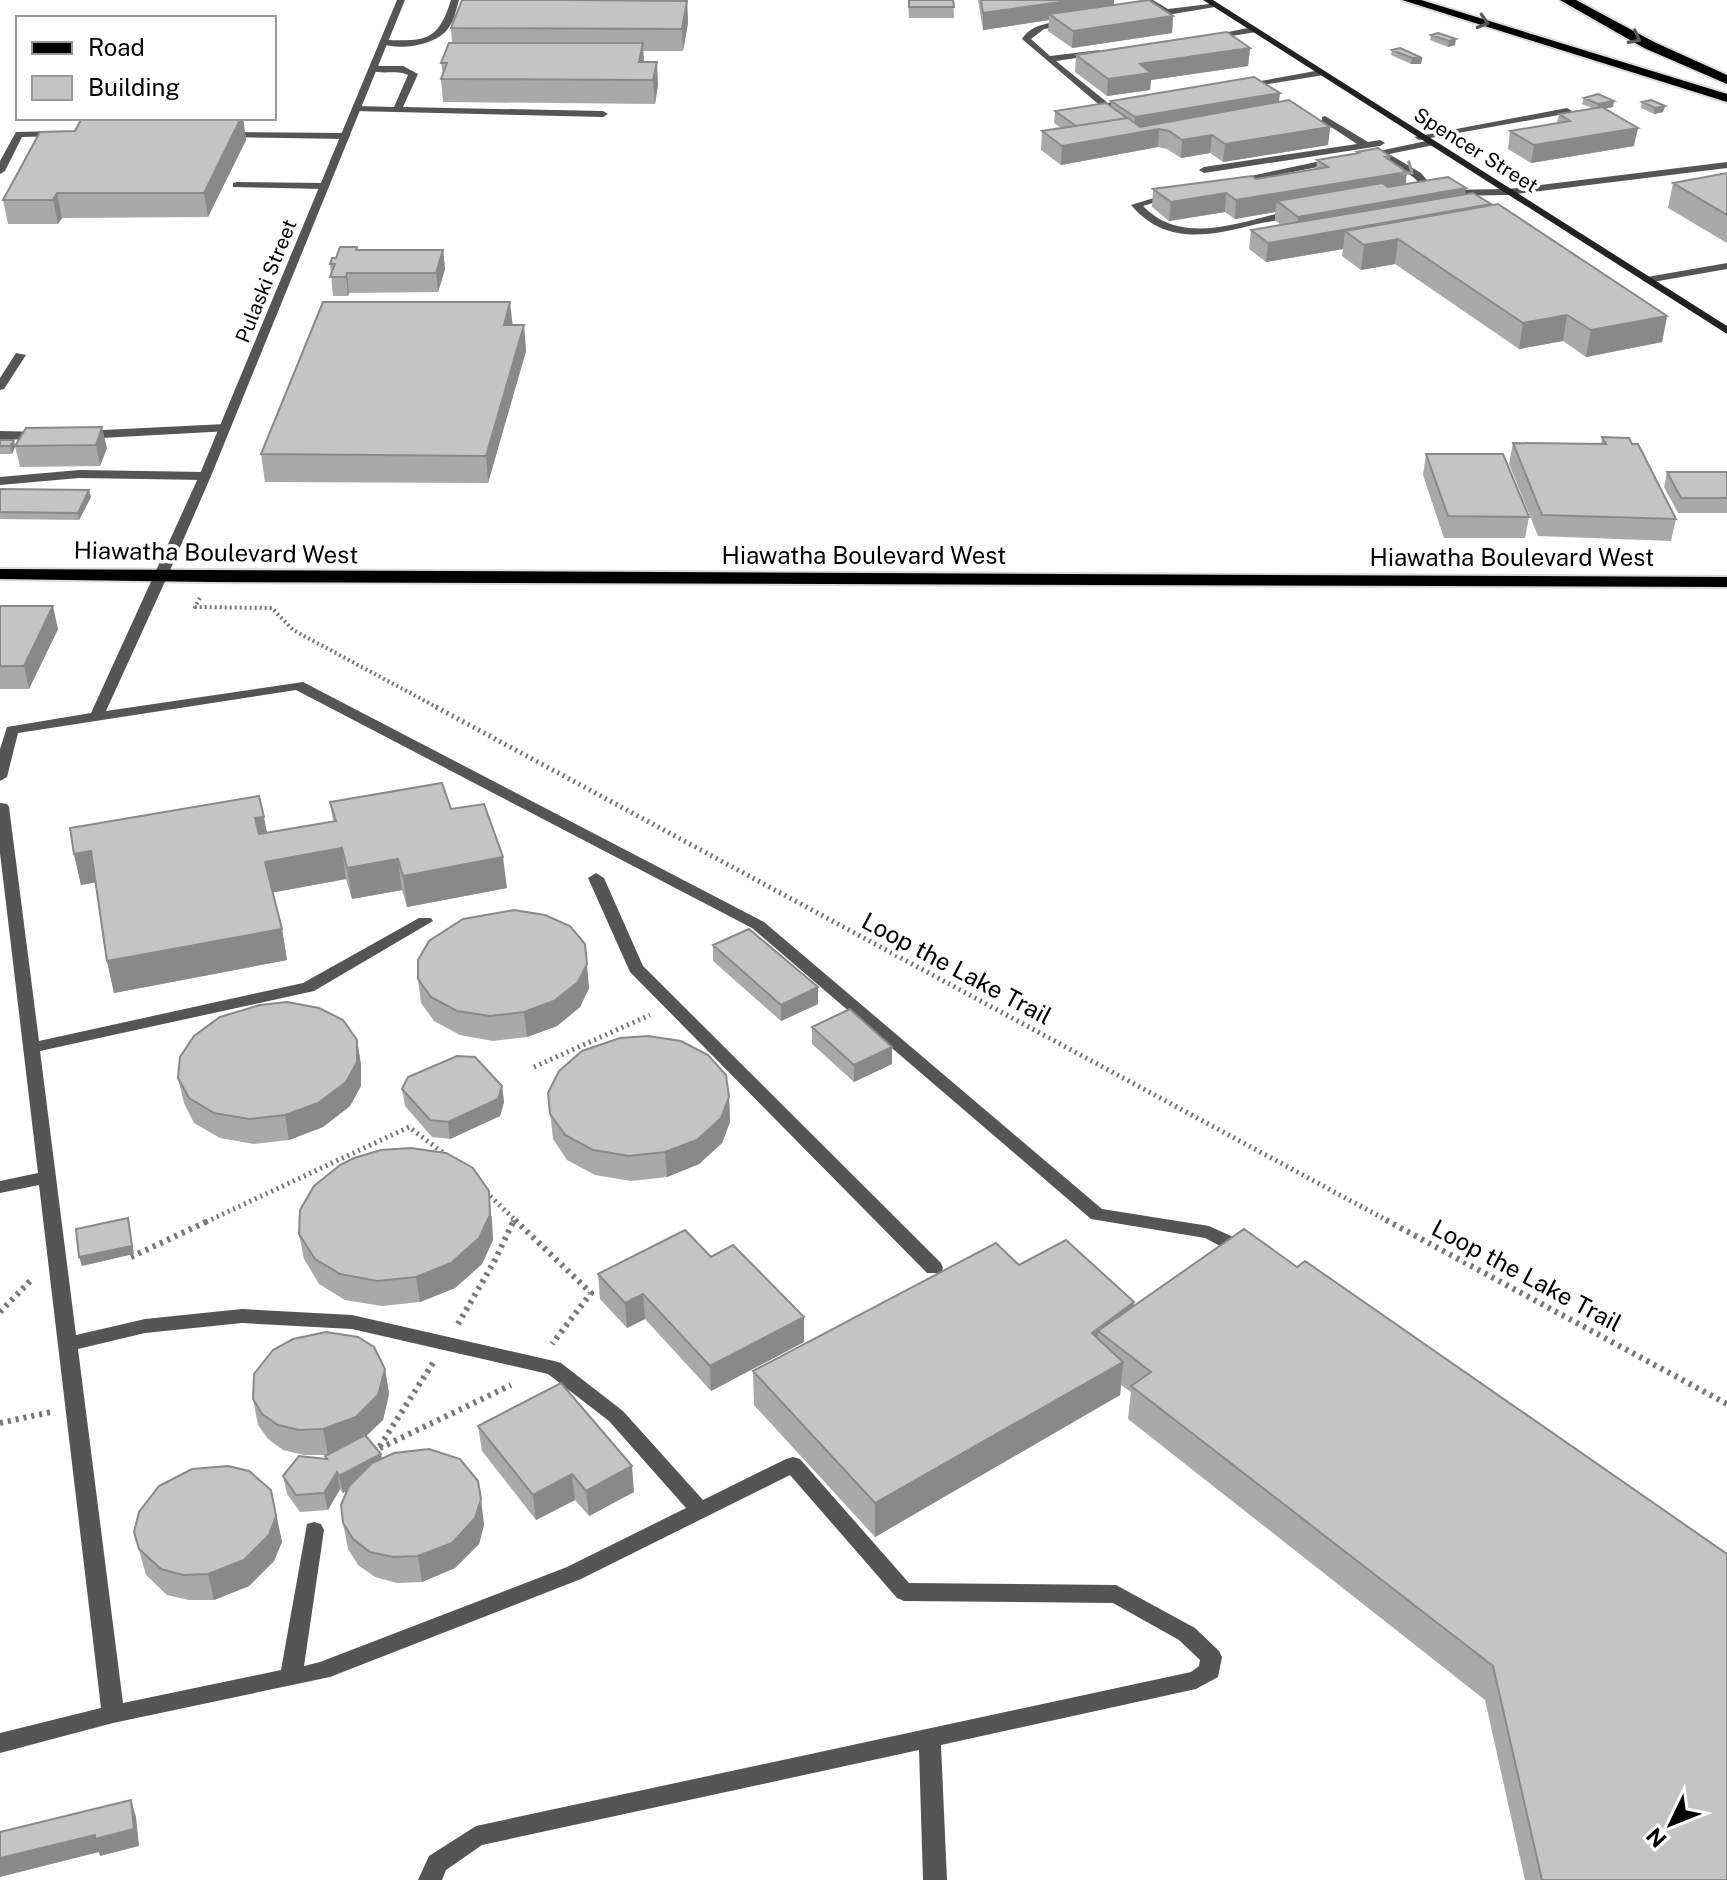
<svg xmlns="http://www.w3.org/2000/svg" width="1727" height="1880" viewBox="0 0 1727 1880" font-family="'Public Sans',sans-serif">
	<style>
		.lines { fill: none; stroke-linecap: round; stroke-linejoin: round }
		.primary-casing { stroke: #dbdbdb; stroke-width: 4 }
		.motorway-casing { stroke: #dbdbdb; stroke-width: 4 }
		.path-far2 { stroke: #777; stroke-width: 4; stroke-dasharray: 2 3; stroke-linecap: butt }
		.path-far1 { stroke: #777; stroke-width: 5; stroke-dasharray: 2 4; stroke-linecap: butt }
		.path { stroke: #777; stroke-width: 6; stroke-dasharray: 3 5; stroke-linecap: butt }
		.service { fill: #555; fill-rule: evenodd }
		.tertiary { fill: #555; fill-rule: evenodd }
		.secondary { fill: #222; fill-rule: evenodd }
		.primary { fill: #000; fill-rule: evenodd }
		.motorway { fill: #000; fill-rule: evenodd }
		.wall { fill: #a9a9a9 }
		.shaded-wall { fill: #898989 }
		.building { fill: #c4c4c4; stroke: #898989; stroke-width: 2 }
		.oneway { stroke: #595959 }
		.oneway2 { stroke: #999 }
		.labels { text-anchor: middle; dominant-baseline: central; stroke-width: 7; stroke-linejoin: round; paint-order: stroke }
		.far-street-label { font-size: 20px; fill: #000; stroke: #fff }
		.street-label { font-size: 24px; fill: #000; stroke: #fff }
	</style>
	<rect width="100%" height="100%" fill="#fff"/>
	<g class="lines">
		<g class="primary-casing">
			<path id="primary" d="M0,569l1727,8v10l-1517,-5 -210,-3z"/>
		</g>
		<g class="motorway-casing">
			<path id="motorway" d="M1402,0h19l306,94v8z
				M1560,0h16l78,42 73,33v9l-83,-36z"/>
		</g>
		<path class="path-far2" d="M200,598l-5,9 77,1 21,22 147,79"/>
		<path class="path-far1" d="M436,707l954,515
			M534,1067l116,-52
			M486,1192l31,30
			M206,1222l203,-95 41,31
			M513,1222l1,-3"/>
		<path class="path" d="M515,1220l76,73 -39,51
			M1386,1220l341,184
			M131,1257l79,-37
			M0,1312l33,-34
			M458,1324l37,-64 19,-40
			M433,1363l-55,86 133,-64
			M0,1423l51,-11"/>
		<path class="service" d="M451,0h8c-3,10 -5,22 -12,30 -13,16 -50,21 -67,13l4,-3c41,1 54,2 67,-40z
			M1143,0h10l15,9 49,-6 4,3 -54,9z
			M1069,20l3,1v4l-28,4 -13,10 19,17 50,-6v4l-3,1 -41,6 52,42 14,-3 5,3 -2,2 -22,3 -81,-69c10,-16 30,-16 47,-19z
			M1253,27l4,3 -1,2 -49,8 -4,-3z
			M403,66l15,8 -15,33 200,4 5,3 -5,3 -249,-6v-4l3,-1 37,1 14,-32c-13,-6 -28,1 -40,-6l5,-3z
			M1321,70l5,3 -2,2 -80,13 -5,-3z
			M1567,108l5,3 -2,2 -151,27 -5,-3z
			M1325,116l43,26 12,-2 5,3 -5,3 -176,27 -5,-3 5,-3 153,-23 -35,-23v-4z
			M60,131l3,1v4l-41,1 -17,34 -5,3v-13l16,-29z
			M223,132l122,1 5,3 -5,3 -125,-2v-4z
			M1431,140l3,1v4l-45,9 32,19 17,20 5,-3 65,-1 219,-27v6l-219,27 -65,1 -5,-3 -5,3 -20,-19 -34,-22 -14,3 -5,-3z
			M1335,158l3,1v4l-106,21 -5,-3z
			M237,182l87,1 5,3 -5,3 -91,-2v-4z
			M1167,194l9,2 -33,10c40,42 101,14 150,4l5,3c-11,7 -28,8 -41,11 -47,12 -91,22 -126,-19z
			M1727,263v6l-80,14 -5,-3 5,-3z
			M16,353l10,2 -22,34 -4,1v-12z
			M225,424l4,1v6l-146,8 -6,-4 6,-4z
			M0,431l44,1 6,4 -6,4 -44,-1z
			M79,470l126,2 6,4 -6,4 -126,-2 -79,7v-8z
			M161,571l7,4 -62,136 197,-29 461,240 338,287 107,17 44,20 2,5 -2,5h-14l-34,-18 -114,-19 -339,-291 -456,-238 -278,43 -11,44 -7,4v-32l7,-22 84,-14 63,-138z
			M0,803l7,1 2,3 30,234 264,-58 116,-65h12l2,3 -119,70 -274,60 36,284 69,-16 97,-10 110,6 202,46 7,2 62,48 80,89 83,-41 7,-2 7,2 109,124 207,2 79,43 24,23 3,6 -4,20 -22,12 -255,56 6,135h-24l-4,-130 -437,95 -36,25 -4,10h-24l11,-24 47,-30 715,-154 8,-6 1,-6 -21,-20 -66,-37 -209,-2 -7,-3 -107,-123 -209,104 -251,98 -217,46 -113,30v-20l101,-25 -62,-523 -39,8v-12l38,-8 -38,-320zM242,1323l110,6 196,45 61,47 77,87 -119,59 -247,95 -16,4 20,-136 -3,-6 -7,-2 -7,2 -26,146 -158,33 -45,-354 67,-16z
			M596,873l8,5 39,88 298,297 2,5 -2,5h-14l-297,-301 -42,-94z"/>
		<path class="tertiary" d="M397,0h8l-194,476 -43,99 -2,3h-10l-2,-3 45,-99z"/>
		<path class="secondary" d="M1203,0h10l514,326v8z"/>
		<use href="#primary" class="primary"/>
		<use href="#motorway" class="motorway"/>
	</g>
	<path class="wall" d="M908,0h45l1,18h-45z
		M978,0h136v5l59,11 -1,17 -100,15 -24,-17 1,-11 -66,10z
		M687,1l1,22 -5,28h-40l1,11 14,23 -3,19 -212,-2 -2,-23 2,-5 -2,-11 11,-20 -1,-15z
		M1438,33l17,12 -7,2 -18,-7 1,-5z
		M1250,48l-2,18 -97,14 -1,10 -43,6 -32,-24 1,-17z
		M1392,50l30,8 -1,6h-10l-20,-9z
		M1584,98l29,9 -8,2 29,37 -103,17 -23,-14 2,-18 47,-8 2,-9 35,-5 -12,-5z
		M1111,101l168,1 51,25 -2,18 -105,17 -13,-9 -29,5 -14,-9 -9,-2 -97,18 -20,-15 1,-19 19,-3 -7,-5 1,-12 56,-5z
		M1642,102l23,4 -2,6 -9,2 -13,-6z
		M243,118l3,22 -38,77 -146,1 -4,6h-50l-5,-24 72,-69z
		M1357,152l33,4v4l16,24 59,10 26,10v2l176,110 -5,26 -76,15 -23,-16 -44,8 -124,-85 -34,6 -19,-14 1,-7 -77,13 -17,-13 2,-19 30,-5 -6,-5v-8l-40,7 -10,-7 -56,9 -17,-14 1,-18 103,-10 60,-10 1,-9 39,-7z
		M1727,173v70l-59,-35 5,-25z
		M357,247l1,3h85l2,19 -7,23 -89,1 -1,3h-15l-3,-32 6,-6z
		M512,325h12l2,26 -38,132 -223,-1 -4,-28z
		M26,428l81,20 -7,18 -80,1 -5,-21z
		M1602,437l74,82 -5,22 -133,-5 -29,-72 4,-21 88,1z
		M0,440h14l1,7 -3,7h-12z
		M1426,454l103,63 -4,21h-81l-21,-63z
		M1667,472h60v41h-49l-14,-26z
		M0,489l91,8 -12,23 -79,-1z
		M0,606l58,23 -29,60h-29z
		M330,802l121,7 56,79 -100,19 -5,-17 -50,9 -6,-20 -73,13 9,37 5,31 -173,33 -7,-32 -12,-79 -14,3 -7,-31 193,-21 66,-12z
		M713,945l105,42v17l-37,17 -68,-60z
		M418,979l171,9 -9,19 -23,19 -30,11 -34,4 -33,-6 -26,-14 -13,-18z
		M812,1027l80,20v17l-38,18 -42,-38z
		M357,1040l4,25v21l-11,20 -27,21 -34,13 -35,4 -34,-6 -26,-15 -10,-20 -6,-25z
		M502,1086l2,16 -4,14 -50,23 -18,-2 -27,-31 -3,-17z
		M548,1093l181,4 1,25 -8,21 -23,21 -32,13 -36,4 -36,-6 -28,-15 -14,-21z
		M492,1216l1,24 -11,24 -27,24 -35,14 -38,4 -37,-6 -26,-16 -15,-25 -5,-25z
		M711,1257l93,60v25l-93,49 -66,-72 -18,9 -27,-29 -2,-25z
		M1134,1302v5l593,573h-202l-40,-180 -357,-281 3,-27 -10,-7 -1,10 -245,142 -121,-132 -1,-34z
		M385,1369l4,25 -6,26 -17,16 15,18 1,4 96,23 6,44 -5,19 -24,24 -33,14 -25,1 -22,-6 -17,-12 -10,-16 -5,-26 4,-32 -4,2 -3,-4 -12,21 -28,2 -13,-18 -4,-18 42,-17v-3l2,-1h-23l-21,-5 -15,-11 -10,-14 -5,-26z
		M478,1426l156,66 -45,24 -14,-16 -39,20 -54,-69z
		M271,1490l11,52 -8,19 -25,25 -35,14h-25l-22,-5 -21,-20 -12,-43z"/>
	<path class="shaded-wall" d="M1075,0h39v5l-65,9v6l-66,10v-17z
		M687,1l1,22 -5,28 -1,-22z
		M1173,16l-1,17 -100,15 1,-17z
		M1456,39l-1,6 -7,2 1,-6z
		M643,43l1,23 -5,-4z
		M1250,48l-2,18 -97,14 -1,10 -43,6 1,-17 32,-15z
		M1412,58h10l-1,6h-10z
		M657,62l1,23 -3,19 -2,-24z
		M1280,93l-2,17 -119,19 -1,18 -97,18 1,-19 72,-12 1,-17z
		M1614,101l-1,6 -16,3 1,-6z
		M1665,106l-2,6 -9,2 1,-6z
		M241,118h2l3,22 -38,77 -4,-24z
		M1330,127l-2,18 -105,17 2,-18z
		M1638,128l-4,18 -103,17 3,-18z
		M1212,135l-2,18 -29,5 1,-18z
		M1407,172l-2,19 -128,10 -2,11 -40,7 1,-19z
		M1466,188l-3,19 -167,28 2,-18z
		M57,193l5,25 -4,6 -5,-24z
		M1226,193l-1,19 -56,9 2,-19z
		M1491,204l-3,19 -90,16 -3,25 -34,6 3,-25 -19,-14 -2,18 -77,13 2,-19z
		M443,250l2,19 -7,23 -2,-19z
		M347,273l2,20 -1,3 -2,-19z
		M510,302l3,26 -9,-3z
		M1567,315l-4,26 -44,8 4,-26z
		M1667,316l-5,26 -76,15 5,-27z
		M524,325l2,26 -38,132 -2,-27z
		M102,427l5,21 -7,18 -4,-21z
		M14,440l1,7 -3,7 -2,-8z
		M89,490l2,7 -12,23 -1,-7z
		M53,606l5,23 -29,60 -5,-23z
		M264,817l6,31 -9,1 -6,-31z
		M342,848l4,31 -75,14 -6,-31z
		M91,851l7,31 -17,3 -7,-31z
		M503,857l4,31 -100,19 -4,-31z
		M398,859l4,31 -50,9 -5,-31z
		M282,929l5,31 -173,33 -7,-32z
		M587,964l2,24 -9,19 -23,19 -30,11 -3,-25z
		M818,987v17l-37,17v-16z
		M357,1040l4,25v21l-11,20 -27,21 -34,13 -4,-25z
		M892,1047v17l-38,18v-17z
		M502,1086l2,16 -4,14 -50,23 -2,-17z
		M729,1097l1,25 -8,21 -23,21 -32,13 -2,-25z
		M489,1191l4,49 -11,24 -27,24 -35,14 -4,-25z
		M128,1218l6,36 -52,12 -3,-9z
		M643,1294l2,25 -18,9 -2,-25z
		M1134,1302l-3,33 -33,-4 -2,30 -4,-28z
		M804,1317v25l-93,49 -1,-25z
		M1123,1362l-3,33 -245,142v-34z
		M385,1369l4,25 -6,26 -23,22 -32,13 -5,-26z
		M381,1454l3,18 -41,21 -4,-17z
		M632,1466l2,26 -45,24 -3,-25z
		M337,1472l3,17 -12,21 -4,-17z
		M572,1474l3,26 -39,20 -3,-25z
		M271,1490l11,52 -8,19 -25,25 -35,14 -6,-26z
		M481,1499l3,26 -5,19 -24,24 -33,14 -4,-26z
		M131,1800l5,17 3,29 -39,10 -1,-4 -99,25v-19z"/>
	<path class="building" d="M462,0h105l120,1 -5,28 -231,-1z
		M909,0h44l1,7h-45z
		M981,0h94l-92,13z
		M1149,0l24,16 -100,15 -24,-17z
		M1227,32l23,16 -110,16 11,9 -43,6 -32,-24z
		M1438,33l18,6 -7,2 -18,-6z
		M449,43h194l-4,19h18l-4,18 -212,-1 6,-16h-6z
		M1400,48l22,10h-10l-20,-8z
		M1254,77l26,16 -145,24 -24,-16z
		M1598,94l16,7 -16,3 -14,-6z
		M1289,100l41,27 -105,17 -13,-9 -30,5 -13,-9 -10,-2 -97,17 -20,-15 86,-13 12,9z
		M1651,100l14,6 -10,2 -13,-6z
		M1106,103l21,15 -51,8 -21,-15z
		M1602,107l36,21 -104,17 -24,-14 60,-10 -11,-7z
		M82,118h159l-37,75h-147l-4,7h-50l37,-68 35,-1z
		M1378,148l12,8 -5,1 22,15 -171,28 -10,-7 -55,9 -18,-13 99,-13 4,3 72,-12 -11,-7 42,-7 -2,-1z
		M1727,173v42l-54,-32z
		M1448,177l18,11 -168,29 -21,-16 105,-18 6,4z
		M1473,193l18,11 -223,39 -17,-13z
		M1498,204l169,112 -76,14 -24,-15 -44,8 -125,-84 -34,6 -19,-14z
		M340,247h17l-1,3h87l-7,23h-89l-1,4h-16l5,-13h-5l2,-6h4z
		M323,302h187l-6,23h20l-38,131 -225,-2z
		M102,427l-6,18 -81,1 11,-18z
		M1602,437l27,1 3,6h6l38,75 -134,-4 -29,-72 93,1z
		M0,440h14l-4,6h-10z
		M1426,454h77l26,63 -81,-1z
		M1667,472h60v26h-46z
		M0,489l89,1 -11,23 -78,-1z
		M0,606h53l-29,60h-24z
		M442,783l9,26 33,-5 19,53 -100,19 -5,-17 -51,9 -5,-20 -77,14 17,67 -175,32 -16,-110 -17,3 -4,-26 189,-32 5,21 -9,1 4,16 77,-13 -6,-19z
		M514,910l31,5 25,11 15,18 2,20 -9,18 -24,19 -30,11 -34,4 -33,-5 -26,-14 -13,-18v-19l11,-19 34,-22z
		M749,929l69,58 -37,18 -68,-60z
		M287,1002l32,6 24,12 14,20v22l-11,20 -28,21 -33,12 -36,4 -35,-6 -25,-15 -11,-20 2,-21 14,-21 26,-19 40,-12z
		M850,1009l42,38 -38,18 -42,-38z
		M648,1036l33,5 27,14 18,20 3,22 -8,21 -24,22 -32,12 -36,4 -36,-6 -28,-15 -15,-21 -2,-21 11,-22 23,-20 38,-13z
		M457,1056l18,1 27,29 -4,13 -50,23 -18,-2 -28,-31 6,-12z
		M411,1148l35,5 27,15 16,23 1,24 -11,23 -28,25 -35,14 -39,4 -37,-7 -25,-15 -16,-25 1,-24 14,-24 26,-21 14,-7 27,-8z
		M128,1218l4,28 -53,11 -3,-28z
		M1244,1229l53,38 8,-6 422,293v326h-185l-49,-214 -362,-280 20,-14 -53,-41z
		M685,1230l26,27 22,-12 71,72 -94,49 -67,-72 -18,9 -27,-29z
		M1066,1240l68,62 -42,31 31,29 -248,141 -122,-132 243,-128 23,22z
		M326,1332l32,5 16,10 11,22 -7,26 -22,22 -33,12 -24,1 -21,-5 -16,-11 -9,-15 1,-25 19,-24 20,-11z
		M561,1383l71,83 -46,25 -14,-17 -39,21 -55,-69z
		M365,1435l16,19 -42,22 -2,-4 -13,21 -28,2 -13,-19 16,-20 28,3 -2,-3z
		M429,1449l31,10 18,22 3,18 -6,19 -23,25 -34,13 -25,1 -23,-5 -17,-13 -10,-16 -2,-18 8,-19 23,-23 22,-10z
		M228,1466l21,5 22,19 5,26 -7,19 -25,25 -36,14 -25,1 -22,-6 -22,-20 -5,-17 5,-20 20,-26 33,-17z
		M131,1800l3,29 -39,10v-4l-95,23v-26z"/>
	<defs><path id="oneway-chevron" d="M-2-3.5L2.5 0L-2 3.5" fill="none" stroke-width="1.6" stroke-linecap="round" stroke-linejoin="round" transform="scale(2)"/></defs>
	<g class="oneway">
		<use href="#oneway-chevron" transform="translate(1483 22) rotate(17)"/>
		<use href="#oneway-chevron" transform="translate(1635 38) rotate(28)"/>
	</g>
	<use class="oneway2" href="#oneway-chevron" transform="translate(1408 170) rotate(35)"/>
	<g class="labels">
		<g class="far-street-label">
			<text transform="translate(1476 150) rotate(32)">Spencer Street</text>
			<text transform="translate(266 281) rotate(-68)">Pulaski Street</text>
		</g>
		<g class="street-label">
			<text transform="translate(216 552) rotate(1)">Hiawatha Boulevard West</text>
			<text x="864" y="555">Hiawatha Boulevard West</text>
			<text x="1512" y="557">Hiawatha Boulevard West</text>
			<text transform="translate(957 968) rotate(28)">Loop the Lake Trail</text>
			<text transform="translate(1527 1275) rotate(28)">Loop the Lake Trail</text>
		</g>
	</g>
	<rect x="16" y="16" width="260" height="104" fill="#ffffff" stroke="#999999" stroke-width="2"/>
	<rect x="32" y="42" width="40" height="12" fill="#000000" stroke="#999999" stroke-width="2"/>
	<text x="88" y="56" font-size="24" fill="#000000">Road</text>
	<rect x="32" y="76" width="40" height="24" fill="#c4c4c4" stroke="#999999" stroke-width="2"/>
	<text x="88" y="96" font-size="24" fill="#000000">Building</text>
	<g transform="translate(1671 1824) rotate(227)" stroke="#ffffff" stroke-width="6" paint-order="stroke">
	<path d="M0-6L14 30L0 20L-14 30Z" fill="#000000"/>
	<text y="-12" font-size="22" font-weight="bold" text-anchor="middle" fill="#000000">N</text>
	</g>
</svg>
